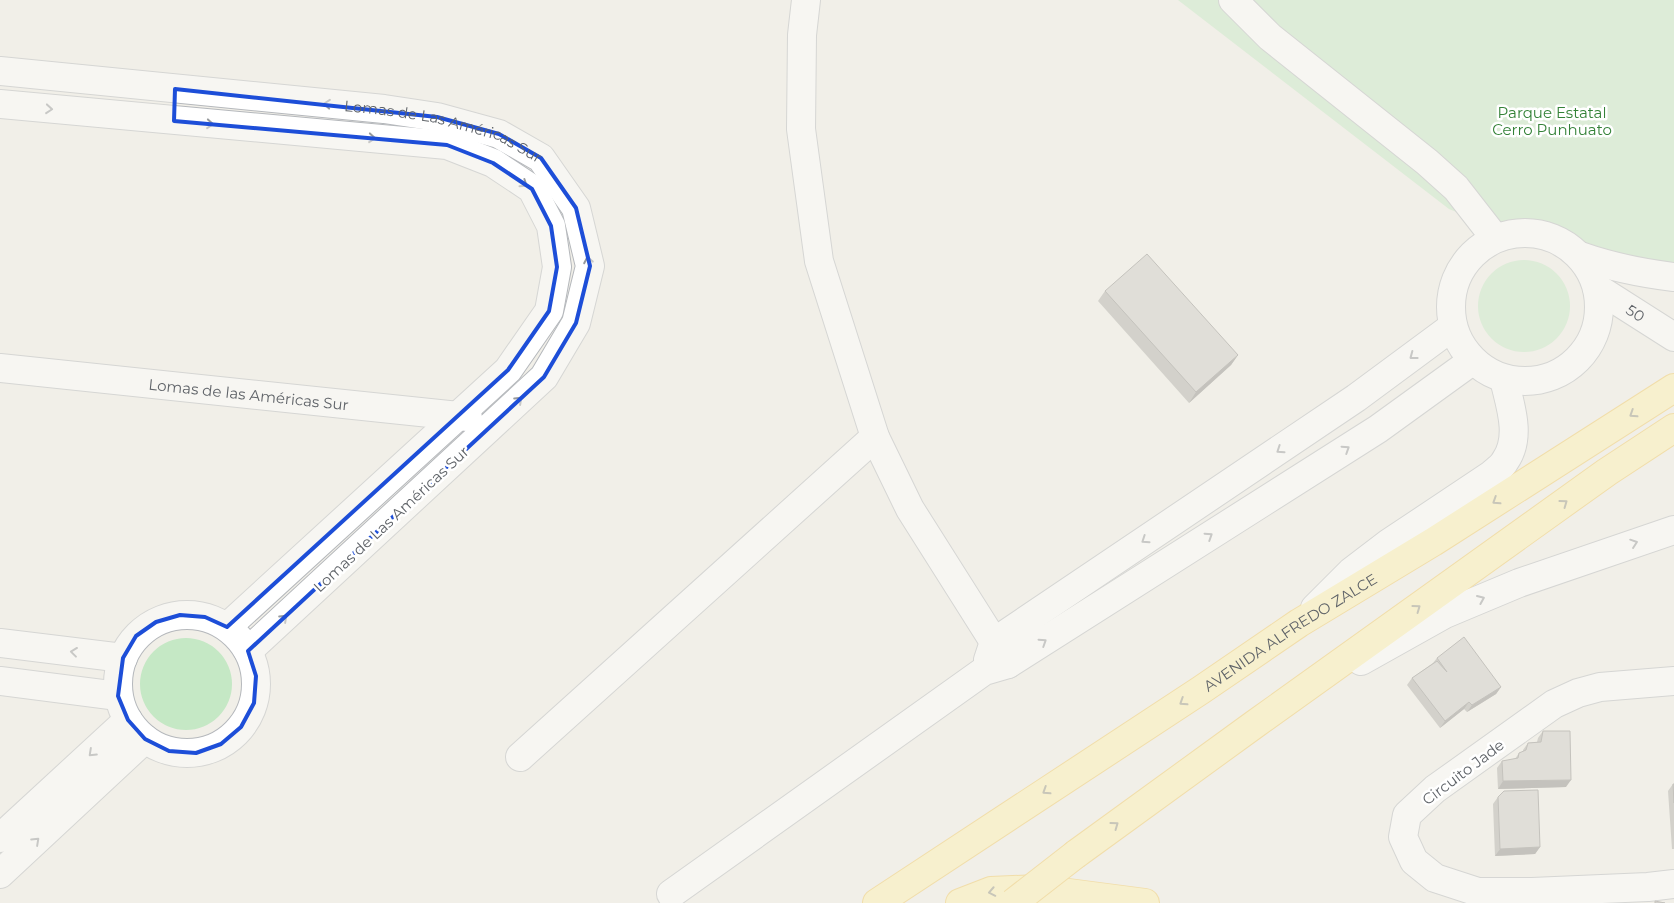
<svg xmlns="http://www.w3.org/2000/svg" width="1674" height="903" viewBox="0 0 1674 903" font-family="Montserrat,sans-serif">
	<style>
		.green { fill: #c5e8c5 }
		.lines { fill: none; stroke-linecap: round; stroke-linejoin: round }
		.minor-casing { stroke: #b5b8bc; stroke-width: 30 }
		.major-casing { stroke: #f2c960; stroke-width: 30 }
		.minor { stroke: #fff; stroke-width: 28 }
		.major { stroke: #fff2af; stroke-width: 28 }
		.major-bridge-casing { stroke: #f2c960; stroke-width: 30; stroke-linecap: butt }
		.major-bridge { stroke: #fff2af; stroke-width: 28 }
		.wall { fill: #afaea9 }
		.shaded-wall { fill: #8f8d8a }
		.building { fill: #cccac5; stroke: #8f8d8a }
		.oneway { stroke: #979a9d }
		.oneway2 { stroke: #979581 }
		.marked { fill: none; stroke: #1d4ed8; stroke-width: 4; stroke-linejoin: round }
		.labels { text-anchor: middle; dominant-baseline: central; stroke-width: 5; stroke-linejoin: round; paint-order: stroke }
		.park-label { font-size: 15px; fill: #348238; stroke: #fff }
		.street-label { font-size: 15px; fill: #5f6368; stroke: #fff }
	</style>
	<rect width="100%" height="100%" fill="#f1efe8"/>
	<path class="green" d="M1178,0h496v284l-60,-9 -165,-66z
		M1478 306a46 46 0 1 1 92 0a46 46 0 1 1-92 0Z
		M140 684a46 46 0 1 1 92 0a46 46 0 1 1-92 0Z"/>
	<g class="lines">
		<g class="minor-casing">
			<g id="minor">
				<path d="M806,0l-4,35 -1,94 18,132 56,176 35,72 98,155"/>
				<path d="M1233,0l37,37 157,125 29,26 39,50"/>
				<path id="s1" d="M0,71l384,38 53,8 62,17 42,24 35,50 14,58 -14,57 -32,54 -296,274"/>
				<path d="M0,104l447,41 46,18 39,26 19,37 6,41 -8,44 -41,59 -281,257"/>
				<circle cx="1525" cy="307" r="74"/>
				<path d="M1580,256c31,11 61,17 94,21"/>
				<path id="s2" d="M1597,288l77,49"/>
				<path id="s3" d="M0,368l468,49"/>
				<path d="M1315,608l36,-36 38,-29 102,-68c4,-4 11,-8 14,-14 17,-24 5,-56 -1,-82"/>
				<circle cx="187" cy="684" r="69"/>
				<path d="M0,643l123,15"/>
				<path d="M988,660l6,-18 362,-244 96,-71"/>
				<path d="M1361,661l84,-47 74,-31 155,-53"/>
				<path d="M0,681l118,15"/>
				<path d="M1674,681l-74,6 -22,6 -24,11 -119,85 -28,26 -4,22 11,24 21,17 43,14h54l116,-5 26,-3"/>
				<path d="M520,757l355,-320"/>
				<path d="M0,838l128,-118"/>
				<path d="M0,874l145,-135"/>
				<path d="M671,894l313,-223 24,-7 370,-235 94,-68"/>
			</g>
		</g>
		<g class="major-casing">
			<g id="major">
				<path d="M1076,854l179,-130 352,-252 67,-44"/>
				<path id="s4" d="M877,903l324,-213 98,-67 134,-81 241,-154"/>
				<path d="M960,903l31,-12 47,-2 107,14"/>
			</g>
		</g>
		<use href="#minor" class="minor"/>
		<use href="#major" class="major"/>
		<g class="major-bridge-casing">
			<path id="major-bridge" d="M1013,903l63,-49"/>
		</g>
		<use href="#major-bridge" class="major-bridge"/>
	</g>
	<path class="wall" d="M1105,291l133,64 -7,10 -42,38 -91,-102z
		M1437,658l64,29 -5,7 -29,18 -3,-3 -24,19 -33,-43 5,-7 21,-15z
		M1543,731l23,56 -68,2 -1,-21 5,-7 13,-2 4,-6 4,-1v-2l5,-7 9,-1 1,-4z
		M1673,784h1v65h-2l-4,-58z
		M1498,797l42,50 -5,7 -40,2 -2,-52z"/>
	<path class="shaded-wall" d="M1238,355l-7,10 -42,38 7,-11z
		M1501,687l-5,7 -29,18 5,-7z
		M1469,702l-5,7 -24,19 5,-7z
		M1571,780l-5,7 -68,2 5,-8z
		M1540,847l-5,7 -40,2 5,-7z"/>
	<path class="building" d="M1147,254l91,101 -42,37 -91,-101z
		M1464,637l37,50 -29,18 -3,-3 -24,19 -33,-43 25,-17 10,11 -10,-14z
		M1543,731h27l1,49 -68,1 -1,-20 16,-3 1,-5 7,-3 2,-7 13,-1z
		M1673,784h1v19z
		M1538,790l2,57 -40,2 -2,-52 6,-6z
		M1655,901l10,2h-10z"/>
	<defs><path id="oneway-chevron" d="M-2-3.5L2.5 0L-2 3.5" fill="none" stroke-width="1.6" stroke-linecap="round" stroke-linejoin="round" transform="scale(1.25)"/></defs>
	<g class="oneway">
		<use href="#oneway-chevron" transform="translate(327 104) rotate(-175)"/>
		<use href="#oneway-chevron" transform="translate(49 109) rotate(5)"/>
		<use href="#oneway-chevron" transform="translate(210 124) rotate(5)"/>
		<use href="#oneway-chevron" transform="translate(372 138) rotate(5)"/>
		<use href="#oneway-chevron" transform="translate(524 184) rotate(34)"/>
		<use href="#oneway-chevron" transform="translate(588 260) rotate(-101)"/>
		<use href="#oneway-chevron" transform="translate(1413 356) rotate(143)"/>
		<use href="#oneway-chevron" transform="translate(519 400) rotate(-43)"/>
		<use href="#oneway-chevron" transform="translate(1346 449) rotate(-33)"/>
		<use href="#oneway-chevron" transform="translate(1280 450) rotate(146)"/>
		<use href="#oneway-chevron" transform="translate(1209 536) rotate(-33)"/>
		<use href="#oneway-chevron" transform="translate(1145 540) rotate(146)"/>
		<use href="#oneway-chevron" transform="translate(1634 543) rotate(-19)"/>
		<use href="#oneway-chevron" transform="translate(1481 599) rotate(-23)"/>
		<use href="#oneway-chevron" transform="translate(284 618) rotate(-43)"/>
		<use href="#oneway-chevron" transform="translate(1043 642) rotate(-33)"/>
		<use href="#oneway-chevron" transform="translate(74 652) rotate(-173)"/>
		<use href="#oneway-chevron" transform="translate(92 753) rotate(137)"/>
		<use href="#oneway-chevron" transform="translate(36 841) rotate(-43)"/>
	</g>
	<g class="oneway2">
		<use href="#oneway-chevron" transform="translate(1633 414) rotate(147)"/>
		<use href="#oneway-chevron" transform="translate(1496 501) rotate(147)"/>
		<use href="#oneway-chevron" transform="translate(1564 503) rotate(-36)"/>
		<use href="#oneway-chevron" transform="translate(1417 608) rotate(-36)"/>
		<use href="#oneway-chevron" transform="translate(1183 702) rotate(147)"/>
		<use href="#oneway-chevron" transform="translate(1046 791) rotate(147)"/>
		<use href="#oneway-chevron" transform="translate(1115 825) rotate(-36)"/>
		<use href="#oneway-chevron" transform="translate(992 892) rotate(169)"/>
	</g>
	<path d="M0 0H1674V903H0ZM175,89l262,28 62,17 42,24 35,50 14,58 -14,57 -32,54 -296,274 8,25 -2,27 -13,24 -20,17 -25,9 -27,-2 -24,-12 -17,-19 -10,-24 5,-38 13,-22 20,-14 24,-7 25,2 22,10 281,-257 41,-59 8,-44 -6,-41 -19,-37 -39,-26 -46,-18 -273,-24z" fill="#f1efe8" fill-opacity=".55" fill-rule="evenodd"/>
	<path class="marked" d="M175,89l262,28 62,17 42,24 35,50 14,58 -14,57 -32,54 -296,274 8,25 -2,27 -13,24 -20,17 -25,9 -27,-2 -24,-12 -17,-19 -10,-24 5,-38 13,-22 20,-14 24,-7 25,2 22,10 281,-257 41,-59 8,-44 -6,-41 -19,-37 -39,-26 -46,-18 -273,-24z"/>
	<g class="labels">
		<g class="park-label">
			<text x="1552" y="112">Parque Estatal<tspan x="1552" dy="17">Cerro Punhuato</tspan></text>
		</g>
		<g class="street-label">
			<text stroke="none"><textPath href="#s1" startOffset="449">Lomas de Las Américas Sur</textPath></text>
			<text stroke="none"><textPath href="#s2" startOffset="46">50</textPath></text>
			<text stroke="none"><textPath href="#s3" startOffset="250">Lomas de las Américas Sur</textPath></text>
			<text transform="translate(391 519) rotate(-43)">Lomas de Las Américas Sur</text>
			<text stroke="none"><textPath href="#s4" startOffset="494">AVENIDA ALFREDO ZALCE</textPath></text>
			<text transform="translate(1463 772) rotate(-37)">Circuito Jade</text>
		</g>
	</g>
</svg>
